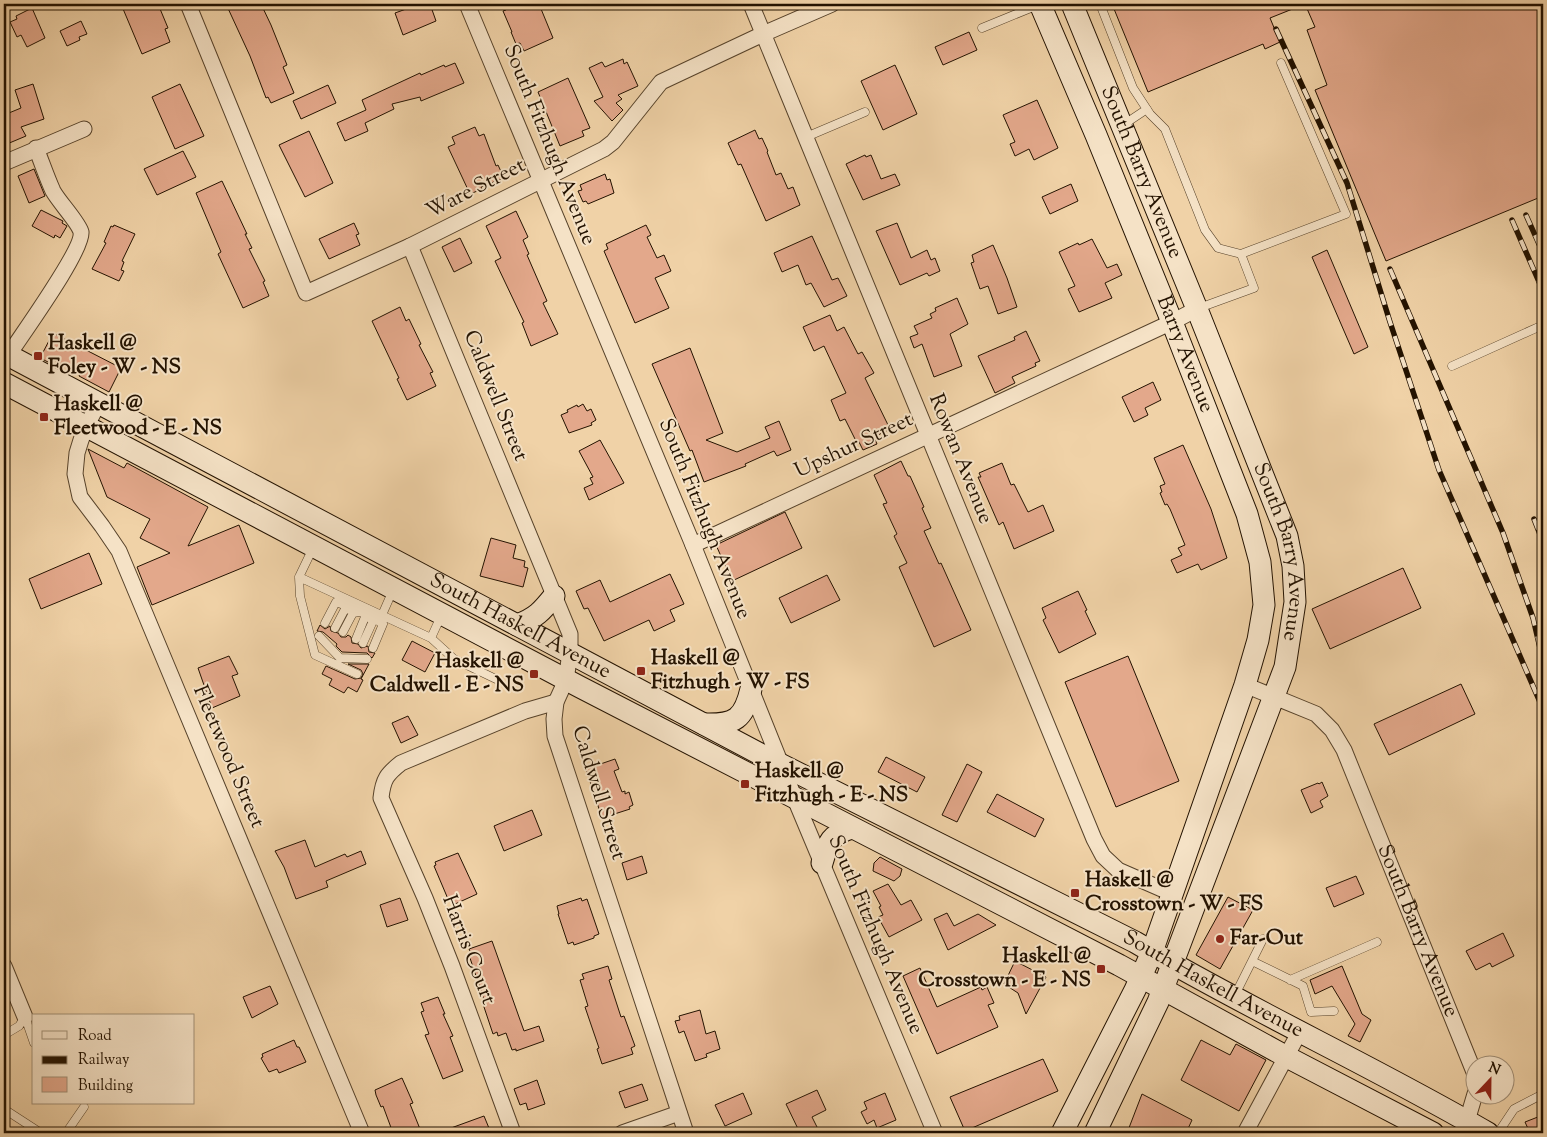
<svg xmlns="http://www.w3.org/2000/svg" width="1547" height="1137" viewBox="0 0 1547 1137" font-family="'Sorts Mill Goudy',serif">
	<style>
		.building { fill: #e3a88b; stroke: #231200 }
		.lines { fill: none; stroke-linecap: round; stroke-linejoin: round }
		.service-casing { stroke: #56422a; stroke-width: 9 }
		.minor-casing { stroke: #56422a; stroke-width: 17 }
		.secondary-casing { stroke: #231200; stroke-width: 23 }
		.service { stroke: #f5e2c6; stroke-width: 8 }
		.minor { stroke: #f5e2c6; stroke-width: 15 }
		.secondary { stroke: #f5e2c6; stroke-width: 21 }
		.rail-casing { stroke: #231200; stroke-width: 5.5 }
		.rail { stroke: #f5e2c6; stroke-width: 4; stroke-dasharray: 11; stroke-linecap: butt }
		.poi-dot { fill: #8f2418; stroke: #f5e2c6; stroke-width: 2 }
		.labels { text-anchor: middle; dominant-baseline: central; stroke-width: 4; stroke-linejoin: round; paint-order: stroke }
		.street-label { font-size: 21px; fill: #231200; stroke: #f5e2c6 }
		.poi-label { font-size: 21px; font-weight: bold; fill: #231200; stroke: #f5e2c6; text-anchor: start }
	</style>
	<rect width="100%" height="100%" fill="#f0d2a7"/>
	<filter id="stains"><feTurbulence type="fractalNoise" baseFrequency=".004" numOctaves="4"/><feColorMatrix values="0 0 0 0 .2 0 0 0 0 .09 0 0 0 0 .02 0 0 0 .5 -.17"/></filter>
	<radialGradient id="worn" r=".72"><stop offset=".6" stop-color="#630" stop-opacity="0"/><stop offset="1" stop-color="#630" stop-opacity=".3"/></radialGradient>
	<path class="building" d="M121,4h37l10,24 -3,1 5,13 -28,12z
		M226,4h35l10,21 16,40 -4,2 11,26 -23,10 -3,-6 -2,1 -16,-42z
		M420,4h10l6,17 -33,14 -8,-22z
		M503,4h36l14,34 -29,13 -4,-8 -4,1 -5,-12h1l-9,-21 3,-1z
		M1112,4h193l-35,14 10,24 -15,7 -2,-5 -115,48z
		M1305,4h238v192l-157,65 -71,-171 12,-5 -20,-55 8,-3z
		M32,8l13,30 -18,9 -6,-12 -4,2 -7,-15 7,-3 -1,-3z
		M81,21l6,13 -8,3 1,3 -13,6 -7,-15z
		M969,32l8,18 -34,15 -8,-18z
		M623,59l1,5 3,-2 11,24 -20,9 4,4 -6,4 7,7 -11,11 -18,-20 9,-4 -14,-29 13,-6 3,5z
		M455,63l9,20 -43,18 -1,-4 -28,7 2,5 -29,14 3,8 -23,10 -8,-18 29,-13 -4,-10 58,-27 1,2 23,-10 1,2z
		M895,65l22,49 -34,16 -22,-49z
		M568,78l22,50 -8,3 2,5 -24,10 -22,-54z
		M33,84l11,35 -23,8 5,9 -19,8 -3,-9v-20l17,-7 -6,-18z
		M180,84l24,52 -29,13 -23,-52z
		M328,85l8,18 -35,16 -8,-18z
		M1037,100l21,48 -24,12 -5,-11 -14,7 -5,-12 5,-2 -12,-27z
		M475,127l4,9 5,-2 12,32 2,-1 6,13 -23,9 1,2 -12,5 -22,-47 7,-3 -3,-7z
		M755,130l4,9 3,-1 6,13 -1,1 9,23 5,-2 7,16 5,-2 7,18 -34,16 -25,-57 -3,1 -10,-22z
		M309,131l24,52 -28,14 -26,-52z
		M183,151l13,26 -39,18 -13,-26z
		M865,155l1,2 5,-2 10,24 14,-5 5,11 -37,15 -17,-36z
		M34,169l11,27 -16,7 -11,-27z
		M605,174l2,6 3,-1 4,14 -26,11 -2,-3 -3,1 -5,-11 4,-1 -2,-5z
		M222,181l25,53h-2l7,14 -3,1 16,32 -2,1 6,14 -26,12 -25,-54 3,-2 -25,-59z
		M1071,184l7,17 -28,13 -8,-17z
		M41,210l22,11 -1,2 5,3 -7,12 -5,-3 -1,3 -22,-12z
		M516,211l12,26 -5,3 6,14 -2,1 20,46 -4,2 15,31 -27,12 -9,-23 2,-1 -29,-61 6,-3 -15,-32z
		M354,223l5,11 -3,1 4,10 -31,14 -10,-20z
		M897,223l14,35 16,-8 4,10 4,-2 5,13 -11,5 -2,-3 -27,12 -24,-54z
		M114,225l21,9 -13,27 2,1 -3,8 3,1 -5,10 -27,-12 14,-26 -2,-1 7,-16 2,1z
		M646,225l5,10 -4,2 10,21 7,-3 7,16 -16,7 14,30 -34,15 -31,-72 4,-2 -2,-5z
		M812,236l20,44 6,-2 9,18 -23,11 -13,-24 -5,2 -8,-20 -16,7 -8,-19z
		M460,238l12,25 -18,9 -12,-25z
		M1092,239l15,29 10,-4 5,11 -17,8 7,15 -33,14 -11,-23 7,-3 -16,-34 19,-9 1,2z
		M993,245l14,33 10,29 -19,7 -10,-28 -8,3 -9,-26 3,-1 -2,-7z
		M1327,250l41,97 -14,7 -42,-97z
		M957,298l11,26 -18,10 12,32 -28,11 -12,-33 -8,4 -4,-11 8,-3 -4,-8 18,-8 -2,-4 6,-3 -1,-3z
		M400,307l6,14 3,-2 12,25 -2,1 14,27 -3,1 6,13 -29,14 -10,-21 2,-1 -27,-57z
		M830,315l7,16 7,-4 14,27 4,-2 12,21 -9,5 25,51 -16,8 3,7 -14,6 -5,-10 -2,1 -11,-22 -5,2 -9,-21 15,-7 -22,-47 -10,5 -11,-24z
		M1026,331l14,30 -5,2 1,3 -24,11 3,6 -20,10 -17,-37 37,-16 -1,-3z
		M53,333l68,35 -12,24 -30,-16 1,-2 -26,-14 -2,4 -12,-6z
		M690,348l33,85 -17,7 31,12 33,-14 -5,-11 14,-6 12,29 -14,6 -3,-5 -29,13 1,2 -42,16 -12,-32 -2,1 -38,-87z
		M1153,382l8,18 -16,8 3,7 -14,7 -12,-25z
		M583,404l4,7 4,-2 5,11 -5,3 1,2 -23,8 -8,-18 7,-3 -1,-2 10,-5 1,2z
		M600,440l24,43 -35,17 -5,-12 9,-4 -3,-6 3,-1 -14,-26z
		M1183,445l28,64 16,49 -26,12 -3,-6 -21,9 -6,-13 11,-5 -4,-7 7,-3 -15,-36 -3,-5 -2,1 -5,-12 2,-1 -2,-6 5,-2 -11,-26z
		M88,449l36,19 3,-5 81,44 -20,39 51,-21 15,38 -102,42 -15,-38 33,-14 -30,-15 10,-19 -43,-22z
		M901,461l7,15h2l14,31 -2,1 9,20 -7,3 15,33 2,-1 30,67 -37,17 -35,-80 8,-4 -13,-27 3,-2 -14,-30 4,-1 -13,-28z
		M1002,463l9,22 3,-1 14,28 15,-7 11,26 -40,18 -11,-27 -4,3 -21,-48h3l-2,-4z
		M785,512l17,36 -70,33 -16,-36z
		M491,538l25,7 -3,13 12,3 -1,6 4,1 -5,19 -43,-11z
		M89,553l13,31 -61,25 -12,-30z
		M1403,568l18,40 -91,41 -18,-40z
		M670,574l14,30 -14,6 5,11 -21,10 -5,-11 -45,21 -16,-33 -4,1 -8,-18 24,-11 10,22z
		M827,575l13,25 -49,23 -12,-25z
		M1078,591l9,19 -2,1 11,23 -37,19 -16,-33 3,-2 -4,-10z
		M320,625l5,4 5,-3 1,5 7,2 3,4h5l2,-2 3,2 1,6 6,1 3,4 7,-2 1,6 6,1 -3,5 -5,-5 -25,-1 -6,-6 1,-2 -14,-12 -6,-1z
		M412,641l23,12 -10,19 -23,-12z
		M229,656l9,18 -6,2 8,20 -28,12 -14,-40z
		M1128,656l51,125 -63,26 -51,-125z
		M348,664h21l-8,15 2,1 -6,12 -9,-5 -4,6 -15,-8 3,-6 -10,-5 4,-8 29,13 6,-1 2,-4 -2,-4z
		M1461,684l14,30 -86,41 -15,-31z
		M408,716l10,19 -17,8 -9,-20z
		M886,757l39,20 -8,15 -39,-20z
		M615,759l4,10 -5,2 8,21 3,-1v3l4,-2 4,13 -4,2 1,2 -28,9 -16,-49z
		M967,764l15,8 -25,50 -15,-7z
		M1322,782l6,14 -8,5 3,6 -12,6 -10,-23 17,-7 1,1z
		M997,794l47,25 -9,18 -48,-25z
		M532,810l10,25 -38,16 -10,-25z
		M305,840l10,27 30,-13 2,3 14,-6 5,13 -40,17 2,6 -32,12 -12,-32 -9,-16z
		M458,853l19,41 -24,11 -3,-7 -2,1 -14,-33 2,-1 -1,-3z
		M642,856l5,17 -20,7 -5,-17z
		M880,857l22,12 -2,7 -6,5 -21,-10 1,-8z
		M1356,876l8,18 -30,13 -8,-19z
		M888,884l13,21 10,-5 11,20 -33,17 -11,-20 5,-2 -4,-8 2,-1 -8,-15z
		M1228,897l25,13 -33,59 -24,-14z
		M400,898l8,22 -21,7 -7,-22z
		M581,898l1,3 5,-2 12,35 -5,2v2l-20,7 -1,-3 -5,2 -10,-30h1l-2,-8z
		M947,913l7,13 24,-12 18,11 -48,25 -14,-31z
		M1503,933l11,23 -22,11 -2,-4 -14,7 -10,-19z
		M492,941l32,90 15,-5 5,15 -28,10v-2l-4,1 -6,-17 -8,3 -1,-4 -4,2 -11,-33 2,-1 -15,-45h3l-3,-6z
		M1015,961l31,16 -20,37 -8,-21 -14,-9z
		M608,966l4,13 -3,1 12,37 3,-1 11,30 -4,2 2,6 -31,10 -5,-15 2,-1 -14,-41 3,-1 -8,-26 4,-1 -2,-5z
		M1342,966l20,48 9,6 -11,22 -12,-6 7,-12 -23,-38 -17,8 -5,-14z
		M920,968l17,39 44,-20 1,3 5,-3 7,16 -6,2 10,22 -61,27 -34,-78z
		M270,986l8,18 -26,14 -9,-21z
		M438,997l7,17h-2l10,22 -3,1 13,34 -20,8 -18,-44 4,-1 -8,-22 3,-1 -3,-8z
		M700,1010l6,24 9,-3 5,18 -14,5 1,3 -12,4 -11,-30 -5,2 -4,-12 5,-1 -1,-4z
		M294,1040l3,7h2l7,15 -27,11 -2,-4 -8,3 -8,-14 2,-1 -1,-3z
		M1201,1040l29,15 6,-11 30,16 -27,51 -58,-31z
		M1043,1059l15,32 -93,40 -15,-34z
		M402,1078l11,25 -3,1 10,25 -3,1 2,3h-26l-10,-27 -2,1 -5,-12 -1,-5z
		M537,1080l8,24 -17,6 -2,-7 -6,2 -6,-16z
		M642,1084l6,16 -23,8 -6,-16z
		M817,1090l9,20 -14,7 8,16h-20l-14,-29z
		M743,1093l9,21 -27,12 -10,-21z
		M885,1093l11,27 -19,8 -3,-8 -7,4 -6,-12 6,-3 -3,-7z
		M1142,1094l50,26 -6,13h-59z
		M1543,1115v18h-13l-5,-11z
		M484,1116l7,17h-50l-1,-1z"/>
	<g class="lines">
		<g class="service-casing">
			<path id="service" d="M1100,4l33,84 17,26 15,15 40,101 13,18 23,6
				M982,28l56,-23
				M1123,125l24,-16
				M806,137l59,-25
				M1543,205v1
				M1199,308l55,-20 -13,-34 105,-40 -65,-151
				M1452,366l91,-41
				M313,548l-14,29 132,61 10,-22
				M299,577l1,19 15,59 42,19
				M382,615l11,-25
				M325,623l11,-21 27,10 20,12 -10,24
				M335,628l10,-19 6,1
				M343,632l10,-19 6,-1
				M319,636l21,22 27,1
				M431,638l23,21 44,21
				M356,639l9,-22 -2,-5
				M363,643l10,-22 -5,-4
				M1252,961l51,25 8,26 23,-1
				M1290,980l87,-38
				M1235,995l28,-56
				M25,1017l9,26
				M4,1035l15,-9 6,-9
				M4,1109l37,24
				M66,1133l18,-26
				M1498,1133l16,-24 29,-15"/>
		</g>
		<g class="minor-casing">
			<g id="minor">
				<path d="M188,4l118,289 104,-47 194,-97 9,-7 48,-60 102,-48 69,-30"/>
				<path d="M467,4l226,541 102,254 140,334"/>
				<path d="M751,4l343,835 9,17 15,14 55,24"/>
				<path d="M4,163l80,-34"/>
				<path d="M410,246l160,388v19l-4,27 -10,22 -2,17 1,17 131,397"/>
				<path d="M4,362c13,-21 80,-112 77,-130 -2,-9 -22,-30 -28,-41 -6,-13 -11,-28 -17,-43"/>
				<path d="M99,402l-13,25 -5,13 -4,13 -2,21 5,23 22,29 17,25 243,582"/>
				<path d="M693,545l479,-223 25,-13"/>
				<path id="s1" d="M1245,685l71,29 16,16 12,20 130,322"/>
				<path d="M4,966l21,51"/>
				<path d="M1467,1121l8,-27"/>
				<path d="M513,1133l-61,-167 -27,-68 -44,-100c2,-19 6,-24 20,-35l124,-52 31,-9"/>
				<path d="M622,1133l57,-20"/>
				<path d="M1245,1133l55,-102"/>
			</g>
		</g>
		<g class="secondary-casing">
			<g id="secondary">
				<path id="s2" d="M1040,4l56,131 76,187 75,192 13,48 4,43 -6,35 -13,45 -93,267 -17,38 -73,143"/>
				<path id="s3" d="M1072,4l125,305 90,227 6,30 2,36 -10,65 -11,29 -116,306 -63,131"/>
				<path id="s4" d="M4,353l756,401 375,188c115,68 238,124 353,191"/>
				<path d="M4,383l576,304 539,278 168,92 146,76"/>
				<path d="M517,625c19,-7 25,-14 37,-29"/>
				<path d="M704,724c31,1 40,-5 47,-35"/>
				<path d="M822,863c6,-21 9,-29 30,-35"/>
			</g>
		</g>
		<use href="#service" class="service"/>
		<use href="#minor" class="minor"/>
		<use href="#secondary" class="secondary"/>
		<g class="rail-casing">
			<path id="rail" d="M1276,29l71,154 43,139 49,148 104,239
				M1526,215l17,38
				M1512,220l31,71
				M1390,269l113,264 30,85 10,43
				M1534,519l9,23"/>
		</g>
		<use href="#rail" class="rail"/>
	</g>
	<g class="poi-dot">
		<rect x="33" y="351" width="10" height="10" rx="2.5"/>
		<rect x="39" y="412" width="10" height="10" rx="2.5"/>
		<rect x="636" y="666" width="10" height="10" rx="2.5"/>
		<rect x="529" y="669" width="10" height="10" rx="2.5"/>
		<rect x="740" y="779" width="10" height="10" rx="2.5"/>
		<rect x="1070" y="888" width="10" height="10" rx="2.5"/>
		<circle cx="1220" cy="939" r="5"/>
		<rect x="1096" y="964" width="10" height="10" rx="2.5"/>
	</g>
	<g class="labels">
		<g class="street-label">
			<text transform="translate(549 145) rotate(68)">South Fitzhugh Avenue</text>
			<text stroke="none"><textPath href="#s3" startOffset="182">South Barry Avenue</textPath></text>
			<text transform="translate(476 189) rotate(-27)">Ware Street</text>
			<text stroke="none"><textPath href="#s2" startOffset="379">Barry Avenue</textPath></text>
			<text transform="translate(495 396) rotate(68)">Caldwell Street</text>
			<text transform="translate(854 446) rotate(-25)">Upshur Street</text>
			<text transform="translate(960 459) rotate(68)">Rowan Avenue</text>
			<text transform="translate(704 519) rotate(68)">South Fitzhugh Avenue</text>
			<text stroke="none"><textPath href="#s3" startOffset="588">South Barry Avenue</textPath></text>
			<text stroke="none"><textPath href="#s4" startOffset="584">South Haskell Avenue</textPath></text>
			<text transform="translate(228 757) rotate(67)">Fleetwood Street</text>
			<text transform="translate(598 793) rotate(73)">Caldwell Street</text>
			<text stroke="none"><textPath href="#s1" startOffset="318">South Barry Avenue</textPath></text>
			<text transform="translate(875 935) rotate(67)">South Fitzhugh Avenue</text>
			<text transform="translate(468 950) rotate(69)">Harris Court</text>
			<text stroke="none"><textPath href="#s4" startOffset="1364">South Haskell Avenue</textPath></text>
		</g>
		<g class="poi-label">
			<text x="48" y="344">Haskell @<tspan x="48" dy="24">Foley - W - NS</tspan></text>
			<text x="54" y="405">Haskell @<tspan x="54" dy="24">Fleetwood - E - NS</tspan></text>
			<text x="651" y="659">Haskell @<tspan x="651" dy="24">Fitzhugh - W - FS</tspan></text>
			<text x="524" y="662" text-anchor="end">Haskell @<tspan x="524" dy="24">Caldwell - E - NS</tspan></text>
			<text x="755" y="772">Haskell @<tspan x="755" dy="24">Fitzhugh - E - NS</tspan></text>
			<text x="1085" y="881">Haskell @<tspan x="1085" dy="24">Crosstown - W - FS</tspan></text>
			<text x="1230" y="939">Far-Out</text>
			<text x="1091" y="957" text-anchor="end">Haskell @<tspan x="1091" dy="24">Crosstown - E - NS</tspan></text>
		</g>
	</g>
	<rect width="1547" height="1137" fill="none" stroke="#f0d2a7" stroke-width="20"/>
	<rect x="5" y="5" width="1537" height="1127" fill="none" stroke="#231200" stroke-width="2.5"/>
	<rect x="10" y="10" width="1527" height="1117" fill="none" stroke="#231200"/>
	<rect x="32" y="1014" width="162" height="90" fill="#f5e2c6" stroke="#a18f77"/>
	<rect x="42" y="1031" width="25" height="8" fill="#f5e2c6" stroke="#a18f77"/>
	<text x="78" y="1040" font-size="15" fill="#231200">Road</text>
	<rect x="42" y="1056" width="25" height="8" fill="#231200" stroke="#a18f77"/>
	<text x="78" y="1064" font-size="15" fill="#231200">Railway</text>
	<rect x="42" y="1077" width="25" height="15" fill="#e3a88b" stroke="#a18f77"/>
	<text x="78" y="1090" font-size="15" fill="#231200">Building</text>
	<g transform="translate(1490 1080) rotate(22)"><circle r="24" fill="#f5e2c6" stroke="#a18f77"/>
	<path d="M0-4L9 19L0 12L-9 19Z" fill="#8f2418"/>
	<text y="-8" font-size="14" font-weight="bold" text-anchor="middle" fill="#231200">N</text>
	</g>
	<rect width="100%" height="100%" filter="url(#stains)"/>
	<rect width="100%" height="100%" fill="url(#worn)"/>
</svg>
